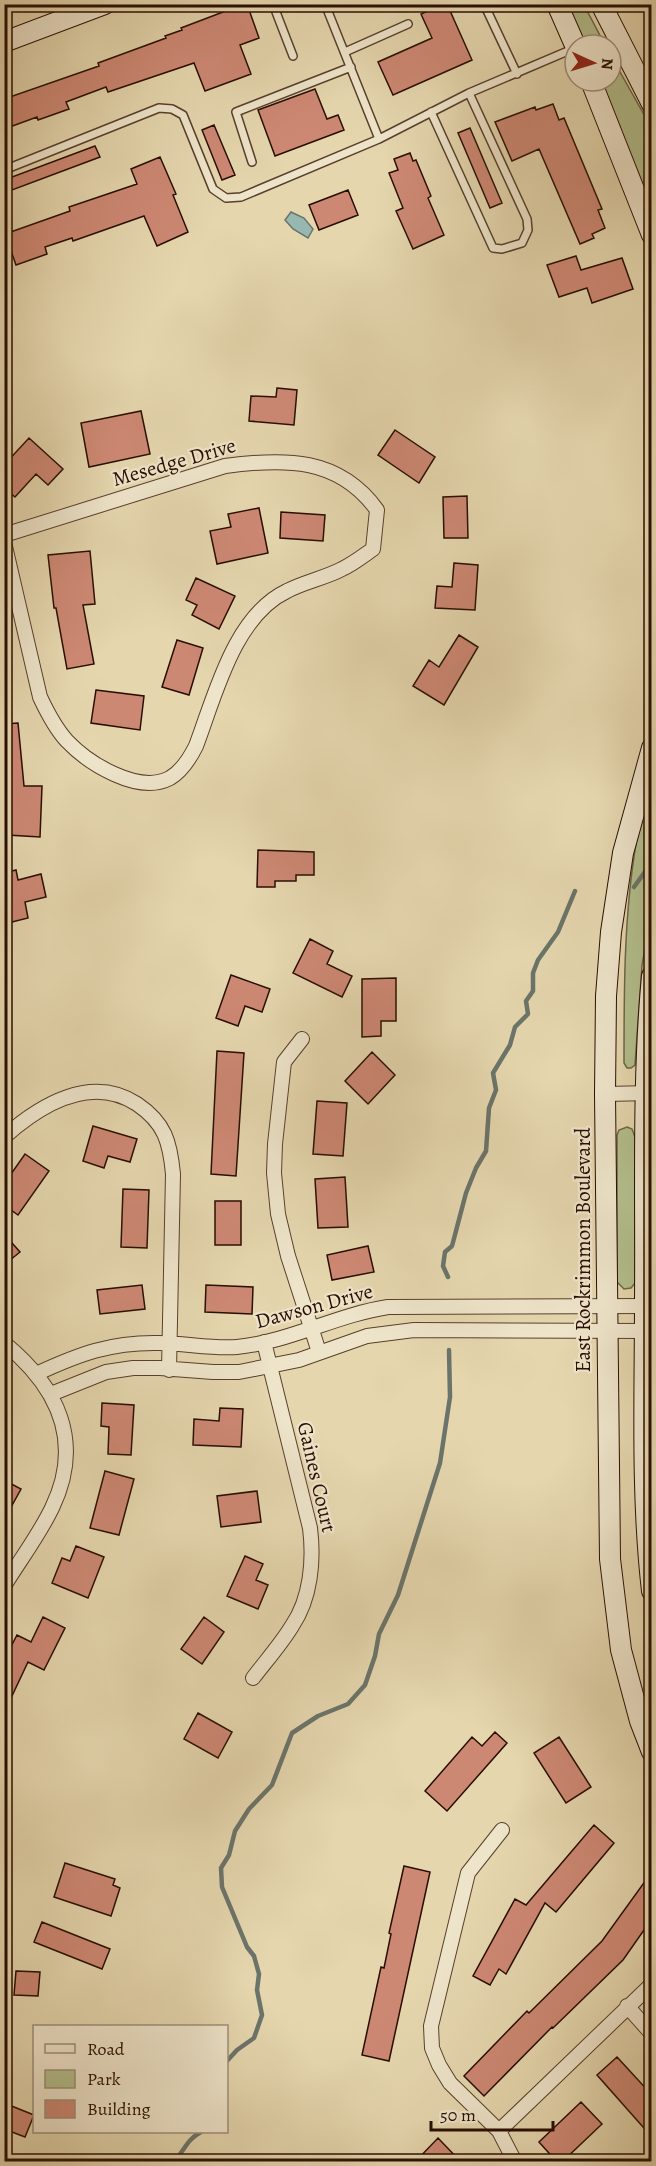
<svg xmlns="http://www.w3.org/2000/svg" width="656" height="2166" viewBox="0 0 656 2166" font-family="Alegreya,serif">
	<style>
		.green { fill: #b2be8c; stroke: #6d6646; stroke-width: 1.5 }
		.water { fill: #97b8b1; stroke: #6b746a; stroke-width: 1.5 }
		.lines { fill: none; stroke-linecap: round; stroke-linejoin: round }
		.stream { stroke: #6b746a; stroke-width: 4.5 }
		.building { fill: #cd8874; stroke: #280e00; stroke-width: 1.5 }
		.lane-casing { stroke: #57402c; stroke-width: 10 }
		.street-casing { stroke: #57402c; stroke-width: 16 }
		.secondary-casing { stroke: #280e00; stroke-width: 22 }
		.lane { stroke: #eee4ca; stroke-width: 7 }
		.street { stroke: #eee4ca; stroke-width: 14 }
		.secondary { stroke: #eee4ca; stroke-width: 20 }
		.labels { text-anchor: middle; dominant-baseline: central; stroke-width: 4.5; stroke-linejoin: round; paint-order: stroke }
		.street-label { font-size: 21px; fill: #280e00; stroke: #eee4ca }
	</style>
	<rect width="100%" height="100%" fill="#e5d6ae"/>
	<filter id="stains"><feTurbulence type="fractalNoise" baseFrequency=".00333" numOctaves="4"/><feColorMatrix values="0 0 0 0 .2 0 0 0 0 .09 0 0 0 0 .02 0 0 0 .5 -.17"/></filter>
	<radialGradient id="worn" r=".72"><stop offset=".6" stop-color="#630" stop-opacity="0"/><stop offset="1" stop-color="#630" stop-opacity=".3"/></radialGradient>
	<path class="green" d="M567,5h17l21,40h-20z
		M611,56l40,71v82l-51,-128h11z
		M651,786v131l-9,48 -7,100 -4,3h-4l-3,-5c0,-73 0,-148 12,-219 4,-20 10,-39 15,-58z
		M627,1127l5,2 3,8v146l-4,5 -7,1 -7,-7v-147l2,-5z"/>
	<path class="water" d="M291,212l13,6 9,11 -5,9 -15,-9 -8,-9z"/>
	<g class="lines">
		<path class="stream" d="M634,887l18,-25
			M448,1277l-5,-11 2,-14 7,-6 14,-53 10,-25 10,-17 3,-43 7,-18 -3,-17 17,-28 5,-18 13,-13 -2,-13 7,-10v-18l5,-13 20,-28 17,-41
			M226,2062l11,-12 17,-12 8,-23 -5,-25 2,-16 -5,-18 -7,-9 -25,-60 -1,-19 8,-13 6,-24 14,-22 23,-24 20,-52 26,-17 30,-12 17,-19 10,-29 4,-22 19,-39 42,-132 10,-66 -1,-47
			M173,2162c12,-11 13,-22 28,-30"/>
	</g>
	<path class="building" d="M244,4h3l12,34 -19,7 11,29 -46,17 -11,-28 -86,29 -2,-5 -40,15 3,7 -31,11 -1,-3 -30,11 -3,-8v-21l95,-33 -1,-3 68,-25 -1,-2 17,-6 -1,-2z
		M443,4h4l25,56 -79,35 -15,-33 54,-24 -11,-24z
		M315,89l12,30 11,-4 6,15 -69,26 -17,-46z
		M553,104l6,16 5,-2 38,91 -4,1 7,18 -13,6 2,4 -14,6 -41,-95 -27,12 -17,-39 40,-15 1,3z
		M214,125l21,50 -13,5 -20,-50z
		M470,128l32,75 -12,5 -32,-75z
		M95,146l5,11 -96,36v-13z
		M410,153l3,8 3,-1 15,36 -3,2 16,37 -31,14 -17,-38 7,-3 -14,-35 9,-3 -4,-11z
		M160,157l16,37 -3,1 15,37 -31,14 -13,-30 -71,25 -1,-3 -27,9 2,7 -31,11 -11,-31 65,-23 -1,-4 68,-23 -6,-15z
		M348,190l10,25 -39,15 -10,-25z
		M576,256l5,14 41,-12 11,31 -41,14 -5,-15 -28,9 -12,-32z
		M277,388l20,2 -3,35 -45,-4 2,-25 25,1z
		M141,411l9,43 -61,13 -8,-44z
		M395,430l40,27 -16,26 -41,-28z
		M29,438l34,31 -15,16 -12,-11 -21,23 -11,-9v-23z
		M467,496l1,42h-24l-1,-41z
		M259,508l9,45 -51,11 -7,-33 21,-4 -3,-13z
		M281,512l44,3 -2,26 -43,-3z
		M90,551l5,53 -12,1 11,59 -27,5 -11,-61h-2l-6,-53z
		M454,563l24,2 -3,45 -40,-2 2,-22 15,1z
		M196,578l39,18 -16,33 -27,-14 5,-10 -11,-5z
		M459,635l19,12 -34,58 -31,-19 16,-26 10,7z
		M177,640l26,8 -14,47 -27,-8z
		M96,690l48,6 -4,34 -49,-7z
		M18,723l6,63h18l-2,51 -33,-2 3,-66h-6v-45z
		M258,850l56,2v23h-18v6h-21v6h-18z
		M16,870l2,10 23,-6 5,23 -21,5 3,16 -24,6v-51z
		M310,939l23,12 -6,13 25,12 -10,21 -49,-24z
		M231,975l39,14 -8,23 -17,-6 -7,20 -22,-8z
		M396,978v43h-15v15l-19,1v-58z
		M217,1051l27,2 -8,123 -25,-2z
		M372,1052l23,23 -27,29 -23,-23z
		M317,1101l30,2 -4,53 -30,-2z
		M93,1126l44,13 -7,23 -22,-6 -4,12 -21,-7z
		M25,1154l24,17 -31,44 -14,-10v-21z
		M345,1177l3,50 -30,1 -3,-49z
		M123,1189l26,1 -2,58 -26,-1z
		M215,1201h26v44h-26z
		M4,1234l16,18 -16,13z
		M368,1246l6,26 -42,8 -5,-25z
		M142,1285l3,24 -45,5 -3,-24z
		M206,1285l47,2 -1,27 -47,-2z
		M102,1403l32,2 -3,50 -23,-1 1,-27 -8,-1z
		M220,1408l23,1 -2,38 -48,-2 1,-26 25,2z
		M105,1471l29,8 -15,56 -29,-7z
		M4,1480l17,9 -17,31z
		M257,1491l4,31 -40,5 -4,-31z
		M76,1546l28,11 -16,41 -36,-15 10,-25 8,3z
		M245,1556l18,8 -7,16 12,5 -10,24 -31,-13z
		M43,1617l22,11 -21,42 -16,-8 -24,51v-53l13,-25 14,7z
		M204,1617l20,15 -22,32 -21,-15z
		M198,1713l34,19 -14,26 -34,-19z
		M495,1732l12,11 -60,68 -22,-20 47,-54 10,9z
		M559,1737l32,50 -25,16 -32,-50z
		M594,1825l20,18 -58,69 -11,-9 -39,71 -7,-5 -9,16 -17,-9 42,-77 11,6z
		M65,1863l50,16 -2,6 7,3 -9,28 -57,-19z
		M404,1866l26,6 -41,189 -27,-6 19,-88 3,1 7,-34 -2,-1z
		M651,1873v47l-28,40 -70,68 -1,-1 -68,69 -20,-20 63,-65 2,2 73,-72z
		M42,1922l68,27 -8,20 -68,-27z
		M16,1971l24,1 -2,24 -24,-1z
		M617,2057l34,37v42l-54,-61z
		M581,2102l21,22 -40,38h-5l-18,-20z
		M4,2103l30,12 -9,22 -21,-8z
		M438,2138l23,24h-46z"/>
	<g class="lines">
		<g class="lane-casing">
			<path id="lane" d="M276,4v8l17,44
				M325,4l54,135
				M484,4l33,70
				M345,52l63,-28
				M431,112l62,136 9,1 20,-6 6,-13 -1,-11 -58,-126
				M252,162l-16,-50 115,-45
				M4,170l155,-62 13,1 11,6 30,74 13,9 15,-1 138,-58 90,-46 106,-45"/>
		</g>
		<g class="street-casing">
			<path id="street" d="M4,535l221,-69c59,-8 114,-9 152,44l-4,39c-10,7 -20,15 -31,20 -17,9 -38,13 -55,22 -53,25 -72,105 -91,155 -6,12 -14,25 -26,32 -32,17 -82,-15 -103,-37 -12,-13 -20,-29 -27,-44l-36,-155
				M302,1039l-18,23 -9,82 -1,29 4,41 10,42 31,96
				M605,1094l47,-1
				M4,1137c36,-32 87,-63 133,-33 28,19 33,38 36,70l-4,196
				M4,1343c54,44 80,99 48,165 -13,27 -32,52 -48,78
				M36,1374c43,-20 75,-32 123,-31 26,0 52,6 78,4 52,-5 99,-32 151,-40l257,-1
				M51,1394l55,-22 27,-4h27l53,4h26l60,-12 68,-24 47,-6 231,1
				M253,1678c13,-17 28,-34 39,-52 19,-28 22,-66 18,-98l-46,-186
				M502,1830l-34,43 -37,153 1,22 7,17 11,18 49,48 16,31
				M627,2006l25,28
				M499,2131l153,-147"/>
		</g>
		<g class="secondary-casing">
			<path id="secondary" d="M557,4l18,41
				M601,4l51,100
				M4,42l101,-38
				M591,81l61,154
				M652,748l-29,105 -12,79 -5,64 -1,98 5,465 11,91 19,71 12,31
				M652,976c-10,107 -6,215 -7,323 0,97 -4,196 7,292"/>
		</g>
		<use href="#lane" class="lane"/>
		<use href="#street" class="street"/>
		<use href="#secondary" class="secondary"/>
	</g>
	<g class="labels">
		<g class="street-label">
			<text transform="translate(174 462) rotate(-16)">Mesedge Drive</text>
			<text transform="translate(583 1250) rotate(-90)">East Rockrimmon Boulevard</text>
			<text transform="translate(314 1306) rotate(-15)">Dawson Drive</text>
			<text transform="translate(317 1477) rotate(77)">Gaines Court</text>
		</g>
	</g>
	<rect width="656" height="2166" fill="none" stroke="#e5d6ae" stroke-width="24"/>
	<rect x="6" y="6" width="644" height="2154" fill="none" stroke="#280e00" stroke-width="3"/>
	<rect x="12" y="12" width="632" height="2142" fill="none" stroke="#280e00" stroke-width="1.5"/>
	<rect x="33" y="2025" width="195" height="108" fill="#eee4ca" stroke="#9f8e79" stroke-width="1.5"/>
	<rect x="45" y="2044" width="30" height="9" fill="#eee4ca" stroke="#9f8e79" stroke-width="1.5"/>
	<text x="87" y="2055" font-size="18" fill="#280e00">Road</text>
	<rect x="45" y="2070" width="30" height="18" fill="#b2be8c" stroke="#9f8e79" stroke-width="1.5"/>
	<text x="87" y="2085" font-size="18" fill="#280e00">Park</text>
	<rect x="45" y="2100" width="30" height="18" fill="#cd8874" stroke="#9f8e79" stroke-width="1.5"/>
	<text x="87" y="2115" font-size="18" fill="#280e00">Building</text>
	<g transform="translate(593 63) rotate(94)"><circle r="28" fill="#eee4ca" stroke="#9f8e79" stroke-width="1.5"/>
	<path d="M0-4.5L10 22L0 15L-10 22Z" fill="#8f2418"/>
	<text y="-9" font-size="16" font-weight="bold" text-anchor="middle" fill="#280e00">N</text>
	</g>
	<path d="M431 2121v9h122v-9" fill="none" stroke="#280e00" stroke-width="3"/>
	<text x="440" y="2121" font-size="18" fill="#280e00" stroke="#eee4ca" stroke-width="4.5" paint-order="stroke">50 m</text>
	<rect width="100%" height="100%" filter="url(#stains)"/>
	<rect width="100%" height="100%" fill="url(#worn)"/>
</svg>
